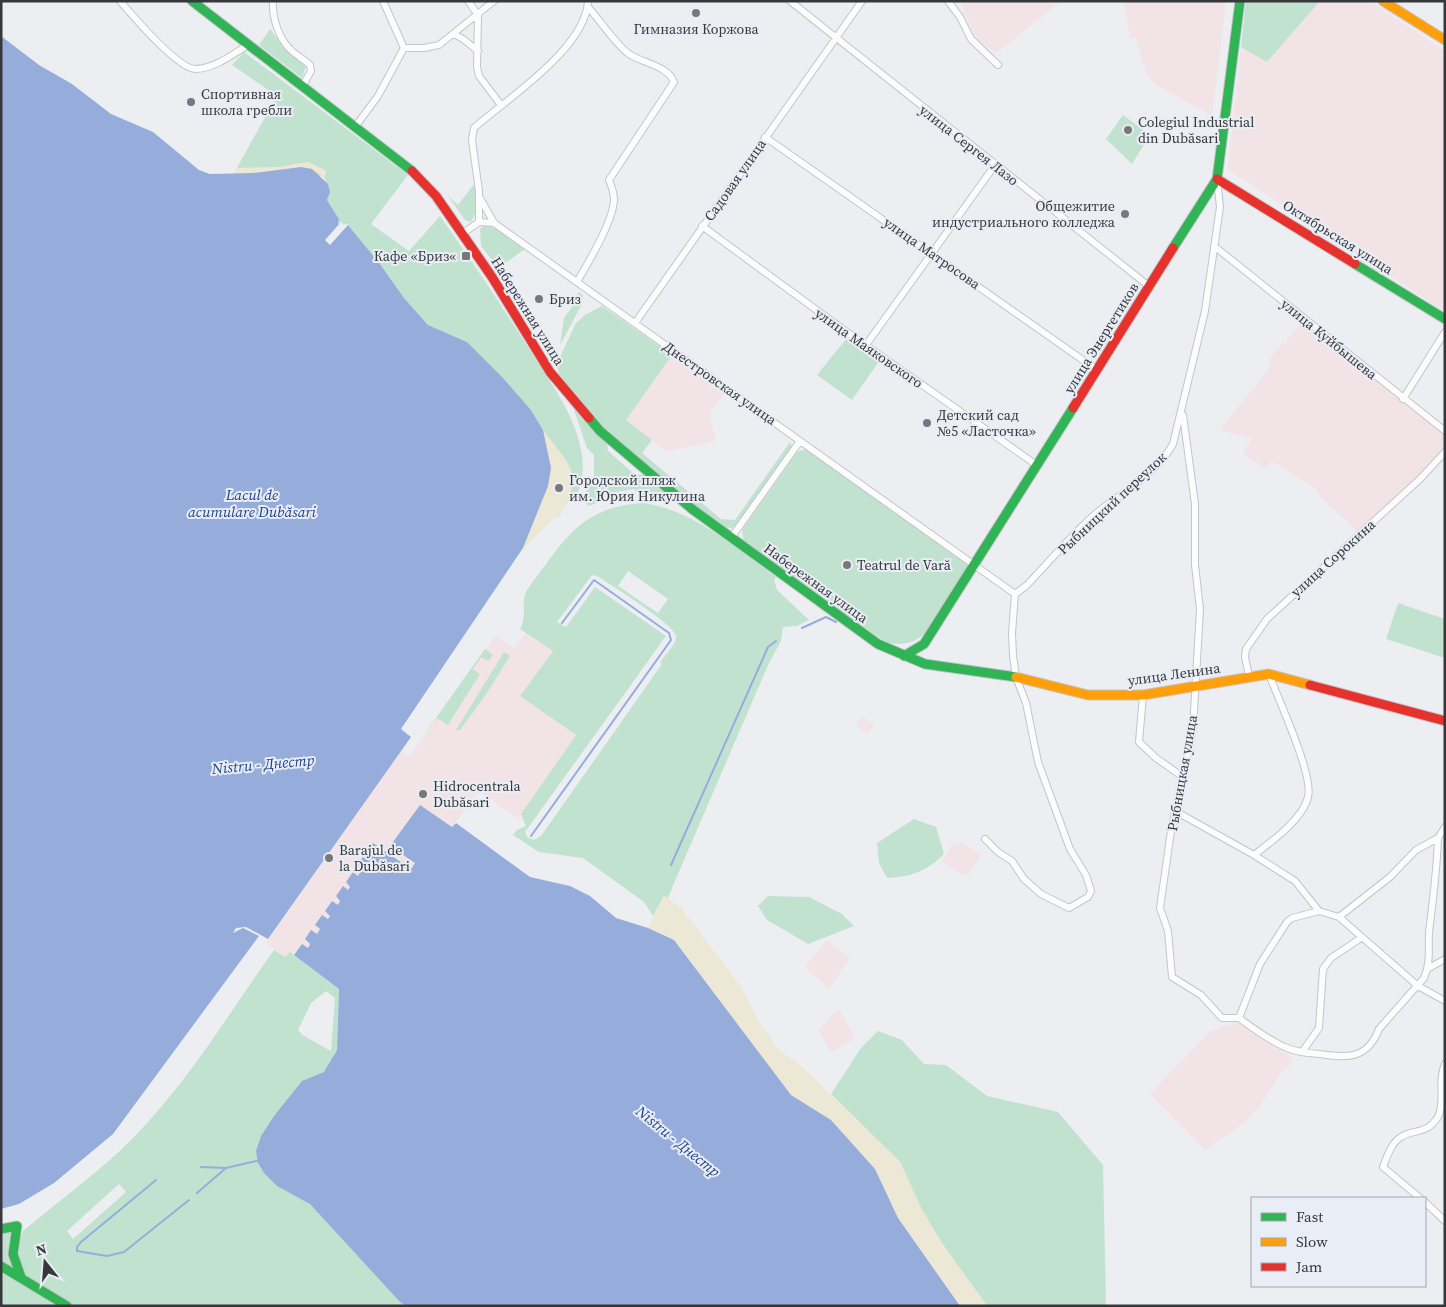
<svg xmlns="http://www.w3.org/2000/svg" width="1446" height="1307" viewBox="0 0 1446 1307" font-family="'Source Serif 4',serif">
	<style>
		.industrial { fill: #f2e4e6 }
		.green { fill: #c2e2d0; fill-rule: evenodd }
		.sand { fill: #ede8d5 }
		.water { fill: #96addb }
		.pier { fill: #eceef2 }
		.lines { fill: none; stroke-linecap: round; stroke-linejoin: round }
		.stream { stroke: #96addb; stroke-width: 2 }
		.street-casing { stroke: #c4c5c9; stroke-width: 8 }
		.fast-casing { stroke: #c4c5c9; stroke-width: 11 }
		.slow-casing { stroke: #c4c5c9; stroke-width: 11 }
		.jam-casing { stroke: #c4c5c9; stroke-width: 11 }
		.street { stroke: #fcfcfd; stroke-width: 6 }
		.fast { stroke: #30b455; stroke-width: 9 }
		.slow { stroke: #ff9f0a; stroke-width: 9 }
		.jam { stroke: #e5322d; stroke-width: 9 }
		.poi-dot { fill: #76787b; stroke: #e9edf5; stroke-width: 2 }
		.labels { text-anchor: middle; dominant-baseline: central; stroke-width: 4; stroke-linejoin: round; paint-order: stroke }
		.poi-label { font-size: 14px; fill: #37383b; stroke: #e9edf5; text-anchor: start }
		.street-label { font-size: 14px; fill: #37383b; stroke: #e9edf5 }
		.water-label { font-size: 15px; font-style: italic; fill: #20428e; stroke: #e9edf5 }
	</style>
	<rect width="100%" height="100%" fill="#eceef2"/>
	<path class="industrial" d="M957,1h104l-65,52 -20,-14 -15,-35h-4z
		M1124,1h105l-3,3 -14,112 -57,-32 -8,-9 -11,-37 -6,1z
		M1320,1h50l75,50v261l-217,-143 13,-122 26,15z
		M1301,321l144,115v13l-25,27 -63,55 -38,-35 -4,-8 -44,-27 -5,8 -23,-15 9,-16 -31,-7 4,-8 47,-58 -4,-4 14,-18 3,1z
		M672,355l54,39 -14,15 -2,8 6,24 -49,10 -42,-31z
		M526,633l27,18 -33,45 56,39 -58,84 -39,-28 -27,36 -32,-22 -30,41 25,17 -4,6 -38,-26 -7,10 5,5 -15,9 5,5 -3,4 -12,6 5,5 -3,3 -12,6 5,5 -3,4 -13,6 5,4 -15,10 5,5 -3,4 -12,6 5,4 -3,4 -5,-4 -8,11 -4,-3 -5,5 -19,-14 134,-191 9,5 87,-122 18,13z
		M863,716l11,9 -7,9 -11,-9z
		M961,842l20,13 -13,20h-5l-21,-14 10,-16z
		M827,940l23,18 -21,31 -24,-22z
		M840,1010l15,29 -24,13 -13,-22 18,-19z
		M1237,1022l51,33 5,7 -9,7 -25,38 -15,16 -39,27 -55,-56 59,-62z"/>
	<path class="green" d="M1246,1h74l-53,61 -26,-15z
		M270,29l20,25 16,12 -4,12 -43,-33z
		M244,52l164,123 -37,49 38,27 31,-35c32,45 62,90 91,136 20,32 43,60 50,98 4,17 1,35 -6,52l-5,-5 -12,21 -3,-1 -32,31 14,-32 14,-48 -8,-38 -12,-20 -64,-68 -39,-17 -24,-27 -24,-34 -32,-39 -4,4 -6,-5 1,-5 -12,-19c3,-10 2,-15 -4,-24l-89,-3 43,-77 -45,-31z
		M1123,115l27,20 -18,29 -26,-25z
		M475,183l1,29 -5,10 -6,-2 -17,-24 10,9z
		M485,224l17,7 23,18 -27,19 -17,-22 -1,-17z
		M579,292l4,3 -2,11 -21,39 4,-27 10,-14 1,-6z
		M602,306l70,49 -46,65 26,20 -10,13 79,66 14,1 55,-78 2,4 -55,79 -5,3 -12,-1 -115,-95 -44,-53 -4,-12 2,-8 17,-36 9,-8z
		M847,338l33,22 -28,40 -35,-25z
		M573,407l34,36 1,8 26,23 12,1 31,26 -39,-8 -4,-4 -29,5 -4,7 -12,5 -6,-5 4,-13 7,-5v-28l-7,-7z
		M805,449l161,113 1,5 -42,66c-11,11 -23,12 -38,10l-143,-100 -2,-13 55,-78z
		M643,503c51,7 92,45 133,74l-2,3 3,10 32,30 -12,6 -14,1 -2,14 -12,22 -95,220 -6,15 -4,-2 -11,20 -9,-14 -61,-44 -44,-6 -26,-17 4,-5 9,-4 -5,-12 55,-79 -56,-39 33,-45 -33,-22c7,-12 1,-26 6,-37 5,-9 12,-17 18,-25 27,-39 49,-61 99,-64zM628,571l40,28 -10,14 -40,-27zM592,575l7,2c13,9 75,47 77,59 1,8 -11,19 -16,26l2,2 -121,172 -7,4 -7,-3 -2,-5 141,-196 -71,-49 -29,40 -9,-5z
		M1398,603l47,16v39l-59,-19z
		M485,649l8,6 -5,6 -7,-4 -8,12 7,5 -32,51 -11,-7 -13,17z
		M504,652l6,4 -23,37 -27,37h-4z
		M914,819l22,8 8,27c-17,17 -33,23 -57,24l-8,-15 -2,-20z
		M768,896l41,1 33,17 12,12 -46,18 -41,-24 -9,-14z
		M274,950l11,7 5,-5 49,37 -2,62 -3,2 367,253h-700v-82h5l14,16 3,-9c38,-32 78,-60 113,-96 53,-55 94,-123 138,-185zM326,991l9,7 -4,53 -27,-15 -6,-6 13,-27zM119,1184l7,8 -53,47 -6,-8z
		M878,1031l24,9 22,24 22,1 41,31 71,16 45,53 3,141h-119l-46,-64 -20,-34 -21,-46 -69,-68 30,-46z"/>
	<path class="sand" d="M308,162l17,8 1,4 -2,4c-16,-16 -33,-8 -53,-6 -12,1 -24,1 -37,1l3,-5 42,-1z
		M543,430c28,37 42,43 15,88l-3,-1 -32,31 25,-62 3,-18z
		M664,896l17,12 58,76 21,40 21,28 16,10 103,100 21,46 20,34 46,64h-27l-62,-88 -23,-49 -44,-49 -40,-25 -117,-155 -26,-12z"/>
	<path class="water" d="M1,36l38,29 33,19 39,30 42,18 46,38 11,4 43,-1 48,-6 11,2 16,15 2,8 -3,8 12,19 -1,5 6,5 4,-4 32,39 24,34 24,27 39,17 35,35 29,33 12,20 8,38 -3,18 -25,62 -122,181 10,8 -143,202 -22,-12 -10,1 -3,5 10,-5 16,8 -146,198 -59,49 -35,21 -18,5z
		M420,805l32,22 4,-4 74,54 40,9 20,10 26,22 32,10 26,12 117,155 40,25 44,49 23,49 62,88h-554l-6,-4 -90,-98 -33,-18 -13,-13 -6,-10 -2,-12 5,-15 13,-20 28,-35 22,-9 13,-22 2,-61 -45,-34 8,-11 6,4 2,-4 -5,-5 6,-9 6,4 3,-5 -5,-4 7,-10 6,4 2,-3 -5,-5 7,-10 6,4 2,-4 -4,-5 7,-10 5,4 2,-3 -4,-5 7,-10 5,4 3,-5 -5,-4 7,-10 6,4 2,-3 -5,-5 7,-10 38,26 4,-6 -25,-17z"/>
	<path class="pier" d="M341,222l3,3 2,-2 2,2 -18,20 -5,-5z"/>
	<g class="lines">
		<path class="stream" d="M802,628l24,-11 10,5
			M531,836l140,-196 -2,-7 -75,-53 -32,43
			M671,865l97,-218 8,-6
			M201,1167l25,1
			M156,1180l-75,62 -4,5v4l30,5 17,-4 65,-52
			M197,1193l29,-25 34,-8"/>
		<g class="street-casing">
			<path id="street" d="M120,1c13,15 57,67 75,68 19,0 38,-15 53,-24
				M273,1c-1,17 6,38 18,49 6,6 13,9 19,15l1,6 -9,16
				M383,1l21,47
				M468,1l10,14 -1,52 2,9 22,29
				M790,1l360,286
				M948,1l12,16 11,22 27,26
				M454,34l9,5 15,12
				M355,127l23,-31 26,-48h20l15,-3 55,-44
				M765,137l332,233
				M480,198l14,25
				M479,222v-31l-7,-51 2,-12c33,-29 112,-80 114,-127
				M702,226l139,102 197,138
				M462,234l17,-12 15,1 521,371
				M1214,246l231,185
				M577,282c11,-19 37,-62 37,-83 0,-6 -3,-14 -5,-19l65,-98c-7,-17 -32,-19 -45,-28 -13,-9 -30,-35 -41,-47
				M635,323l227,-322
				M866,345l129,-180
				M1403,399l42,-67
				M1183,415l12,89v61l5,44 -7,120 -22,102 -11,77 8,23 4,46 29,18 21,23h17
				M731,538l69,-97
				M1249,676l-4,-19 1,-8 21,-30 153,-140 25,-27
				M1143,695l-4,47 17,16 27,19
				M1175,811l79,44 41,26 24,30 20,6 79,69 27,15
				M985,839l13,13 14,9 12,18 17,15 28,14 19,-11 3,-6 -5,-16 -16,-26 -32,-87 -12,-59 -10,-26 -3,-21 -1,-23 3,-39 11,-8c22,-23 43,-48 67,-70 27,-23 62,-40 80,-72l32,-133 15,-104 -3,-27
				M1254,855c17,-13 49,-36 54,-58 6,-22 -30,-98 -39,-123
				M1339,917l51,-40 26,-27 22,-12 7,-11
				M1429,968l16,-9
				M1239,1018c14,10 29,22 46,29 10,5 22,6 34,7 28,4 48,6 60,-25l45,-51c7,-15 4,-30 5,-46 4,-32 8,-62 9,-94
				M1239,1018l21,-54 27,-42 5,-4 27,-7
				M1302,1052l17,-24 4,-59 8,-11 30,-20
				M1420,1198l-37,-31c4,-10 8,-24 18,-30 14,-9 24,-1 37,-20 8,-16 -1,-36 7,-53
				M1425,1202l20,19"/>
		</g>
		<g class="fast-casing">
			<path id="fast" d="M192,1l220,170
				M1173,248l44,-69 23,-178
				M1355,264l90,55
				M589,418l11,13 92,78 186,135 47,20 91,13
				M904,656l20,-12 149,-236
				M1,1229l16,-3 -4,28 8,23
				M1,1266l66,40"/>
		</g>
		<g class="slow-casing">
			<path id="slow" d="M1383,1l62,39
				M1016,677l72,18h55l126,-21 41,11"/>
		</g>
		<g class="jam-casing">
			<path id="jam" d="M412,171l24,25 56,81 58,95 39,46
				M1217,179l138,85
				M1073,408l100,-160
				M1310,685l135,36"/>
		</g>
		<use href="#street" class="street"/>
		<use href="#fast" class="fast"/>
		<use href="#slow" class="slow"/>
		<use href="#jam" class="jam"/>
	</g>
	<g class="poi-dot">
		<circle cx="696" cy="13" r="5"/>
		<circle cx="191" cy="102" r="5"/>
		<circle cx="1128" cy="130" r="5"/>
		<circle cx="1125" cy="214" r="5"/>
		<rect x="461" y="251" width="10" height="10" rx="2.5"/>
		<circle cx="539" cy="299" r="5"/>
		<circle cx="927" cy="423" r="5"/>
		<circle cx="559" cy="488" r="5"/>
		<circle cx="847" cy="565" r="5"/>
		<circle cx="423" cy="794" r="5"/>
		<circle cx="329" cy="858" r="5"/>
	</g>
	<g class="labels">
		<g class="poi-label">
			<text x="696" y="29" text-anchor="middle">Гимназия Коржова</text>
			<text x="201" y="94">Спортивная<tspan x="201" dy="16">школа гребли</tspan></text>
			<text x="1138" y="122">Colegiul Industrial<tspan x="1138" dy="16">din Dubăsari</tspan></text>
			<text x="1115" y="206" text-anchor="end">Общежитие<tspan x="1115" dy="16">индустриального колледжа</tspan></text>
			<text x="456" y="256" text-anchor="end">Кафе «Бриз«</text>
			<text x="549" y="299">Бриз</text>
			<text x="937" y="415">Детский сад<tspan x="937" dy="16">№5 «Ласточка»</tspan></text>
			<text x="569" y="480">Городской пляж<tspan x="569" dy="16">им. Юрия Никулина</tspan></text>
			<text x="857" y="565">Teatrul de Vară</text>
			<text x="433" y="786">Hidrocentrala<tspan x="433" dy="16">Dubăsari</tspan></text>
			<text x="339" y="850">Barajul de<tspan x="339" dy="16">la Dubăsari</tspan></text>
		</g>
		<g class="street-label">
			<text transform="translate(969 145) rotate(38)">улица Сергея Лазо</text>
			<text transform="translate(735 180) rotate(-55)">Садовая улица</text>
			<text transform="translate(1338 237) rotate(32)">Октябрьская улица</text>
			<text transform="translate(932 253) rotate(35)">улица Матросова</text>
			<text transform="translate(528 311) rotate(58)">Набережная улица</text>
			<text transform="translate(1101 338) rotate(-58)">улица Энергетиков</text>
			<text transform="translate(1329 339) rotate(39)">улица Куйбышева</text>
			<text transform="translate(869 348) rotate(35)">улица Маяковского</text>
			<text transform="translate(720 383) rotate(35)">Днестровская улица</text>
			<text transform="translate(1112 503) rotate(-43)">Рыбницкий переулок</text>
			<text transform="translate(1333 558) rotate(-42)">улица Сорокина</text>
			<text transform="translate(816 583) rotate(36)">Набережная улица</text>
			<text transform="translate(1174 674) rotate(-8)">улица Ленина</text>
			<text transform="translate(1182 773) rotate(-80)">Рыбницкая улица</text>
		</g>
		<g class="water-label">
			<text x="252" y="494">Lacul de<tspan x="252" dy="17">acumulare Dubăsari</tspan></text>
			<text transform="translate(263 764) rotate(-5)">Nistru - Днестр</text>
			<text transform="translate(678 1141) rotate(39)">Nistru - Днестр</text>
		</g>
	</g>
	<rect width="1446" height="1307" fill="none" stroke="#37383b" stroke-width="5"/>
	<rect x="1251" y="1197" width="175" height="90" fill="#e9edf5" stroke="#a2a5ab"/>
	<rect x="1261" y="1213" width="25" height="8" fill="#30b455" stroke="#a2a5ab"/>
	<text x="1296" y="1222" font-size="15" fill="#37383b">Fast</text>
	<rect x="1261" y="1238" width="25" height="8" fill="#ff9f0a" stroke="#a2a5ab"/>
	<text x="1296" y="1247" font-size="15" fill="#37383b">Slow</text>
	<rect x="1261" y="1263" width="25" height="8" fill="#e5322d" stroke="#a2a5ab"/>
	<text x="1296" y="1272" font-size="15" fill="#37383b">Jam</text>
	<g transform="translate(45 1262) rotate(343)" stroke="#e9edf5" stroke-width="4" paint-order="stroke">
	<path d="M0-4L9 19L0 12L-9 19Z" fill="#37383b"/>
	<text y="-8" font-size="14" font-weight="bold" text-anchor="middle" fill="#37383b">N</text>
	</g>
</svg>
